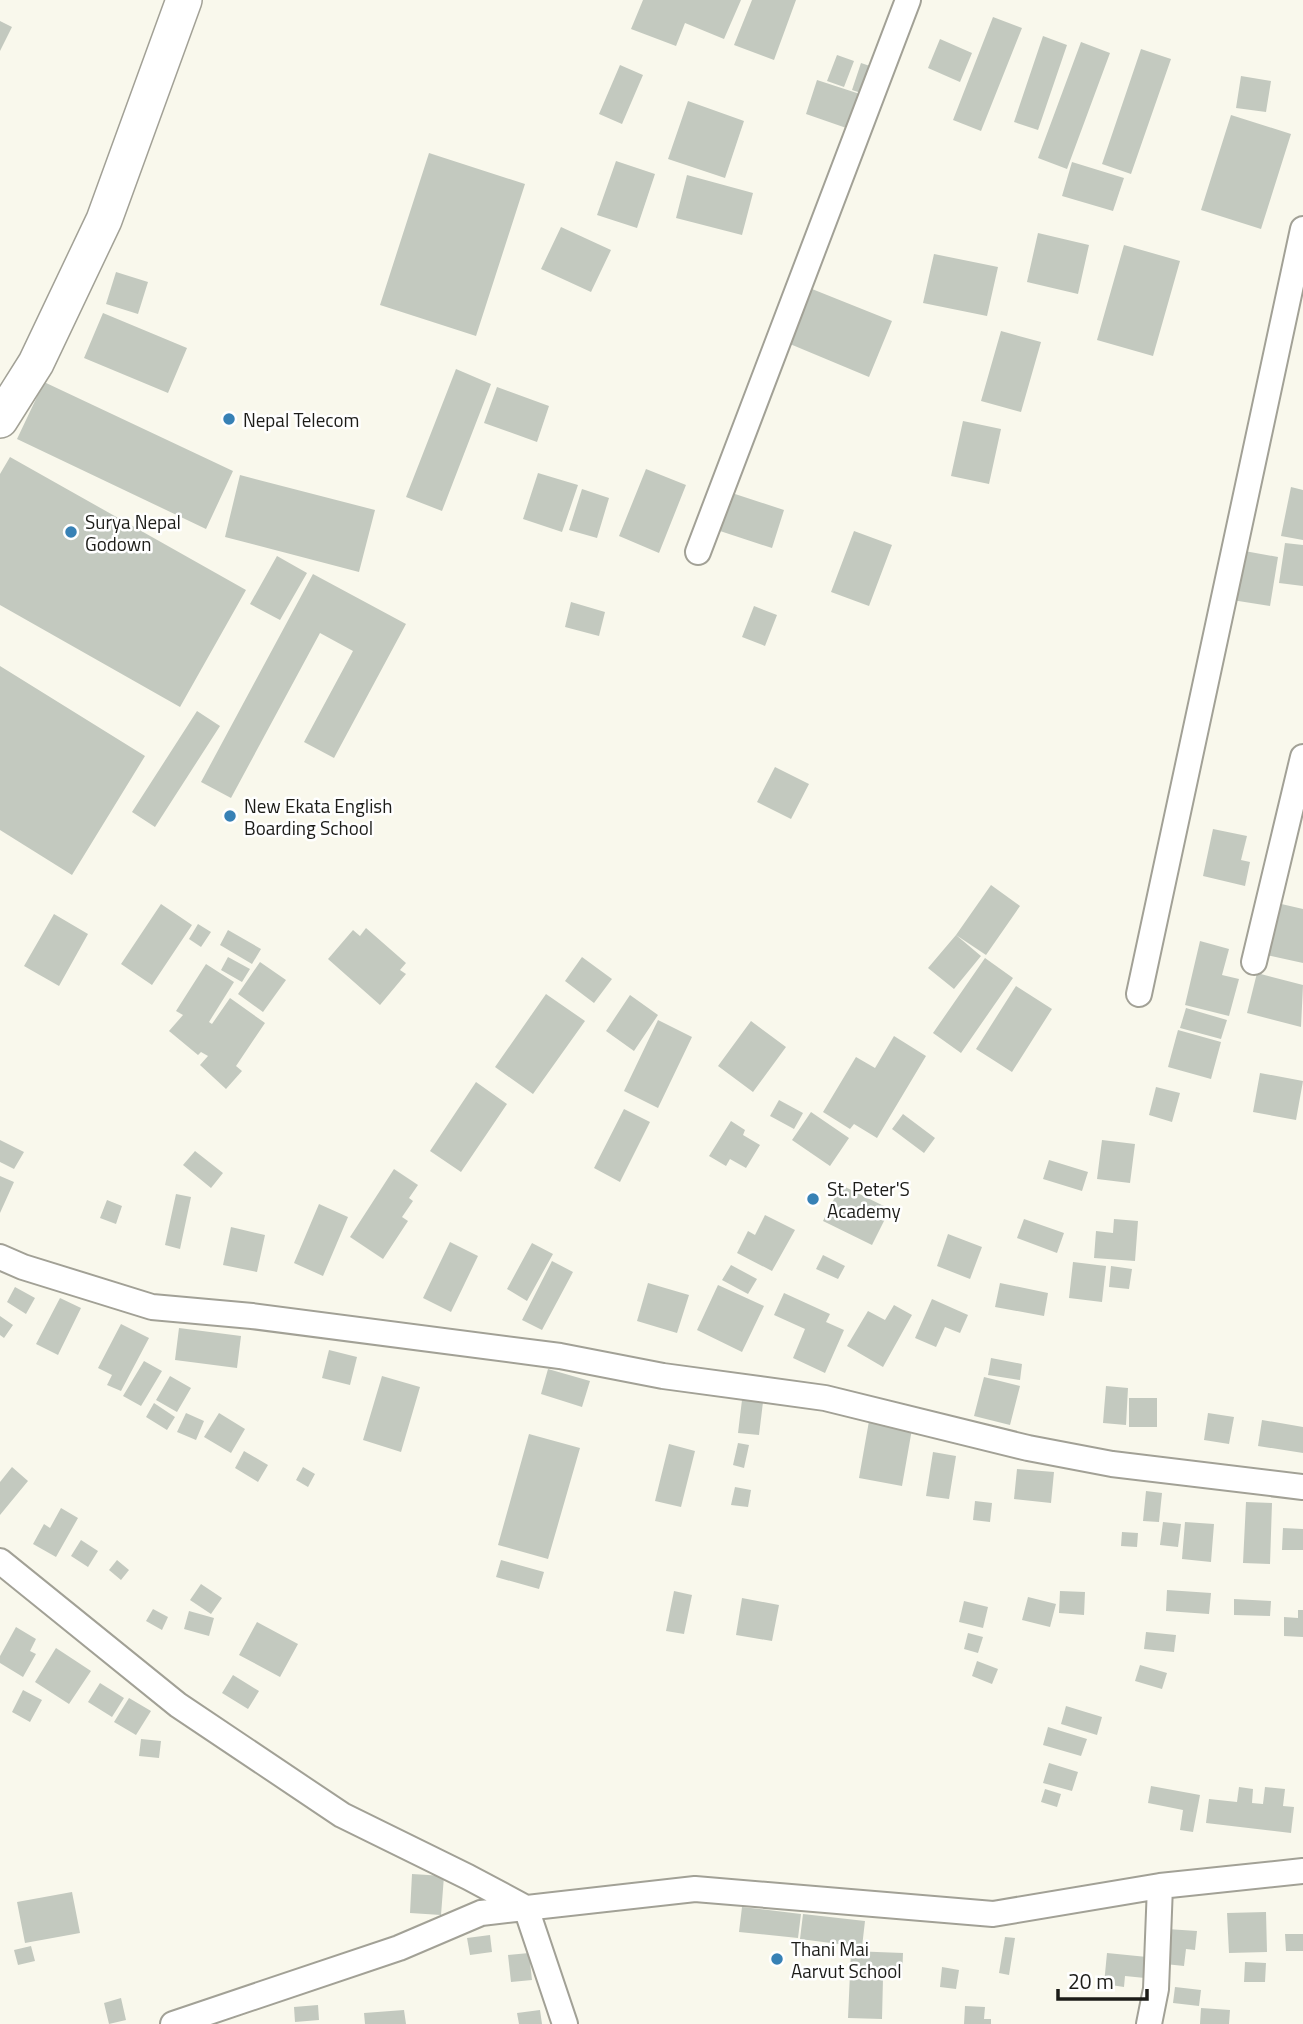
<svg xmlns="http://www.w3.org/2000/svg" width="1303" height="2024" viewBox="0 0 1303 2024" font-family="'Titillium Web',sans-serif">
	<style>
		.building { fill: #c3c9bf }
		.lines { fill: none; stroke-linecap: round; stroke-linejoin: round }
		.minor-casing { stroke: #a2a196; stroke-width: 28 }
		.secondary-casing { stroke: #a2a196; stroke-width: 38 }
		.minor { stroke: #fff; stroke-width: 24 }
		.secondary { stroke: #fff; stroke-width: 35 }
		.poi-dot { fill: #3781b5; stroke: #fff; stroke-width: 2.5 }
		.labels { text-anchor: middle; dominant-baseline: central; stroke-width: 5; stroke-linejoin: round; paint-order: stroke }
		.poi-label { font-size: 19px; fill: #1c1c18; stroke: #fff; text-anchor: start }
	</style>
	<rect width="100%" height="100%" fill="#f9f8ec"/>
	<path class="building" d="M643,0h98l-17,39 -39,-16 -9,23 -45,-17z
		M752,0h44l-22,60 -40,-15z
		M993,17l29,11 -41,103 -28,-11z
		M0,21l12,6 -12,24z
		M1043,36l24,9 -29,85 -24,-8z
		M940,39l32,14 -12,29 -32,-14z
		M1081,42l29,11 -43,116 -29,-11z
		M1141,49l30,10 -40,115 -29,-10z
		M837,55l17,6 -10,26 -17,-6z
		M861,63l15,5 -9,27 -15,-5z
		M620,65l23,10 -21,49 -23,-10z
		M1241,76l30,5 -5,31 -30,-4z
		M817,80l49,16 -11,35 -49,-17z
		M688,101l56,20 -19,57 -57,-19z
		M1231,115l60,19 -30,95 -60,-19z
		M429,153l96,31 -49,152 -96,-31z
		M616,161l39,13 -18,54 -40,-13z
		M1072,162l52,16 -11,33 -51,-15z
		M687,175l66,18 -11,42 -66,-17z
		M561,227l50,23 -20,42 -50,-23z
		M1038,233l51,12 -11,49 -51,-12z
		M1124,245l56,16 -27,95 -56,-16z
		M934,254l64,13 -11,49 -64,-13z
		M116,272l32,10 -10,32 -32,-10z
		M812,289l80,32 -23,56 -79,-33z
		M103,313l84,35 -19,45 -84,-35z
		M1001,331l40,11 -20,70 -40,-11z
		M456,369l35,15 -49,127 -36,-14z
		M44,382l189,89 -27,58 -189,-90z
		M497,387l52,19 -12,36 -53,-19z
		M963,421l38,8 -12,55 -38,-8z
		M10,457l236,133 -66,117 -180,-102v-131z
		M646,469l40,16 -27,68 -40,-17z
		M538,473l40,12 -16,47 -39,-13z
		M240,475l135,35 -16,62 -134,-35z
		M1291,487l12,3v50l-22,-4z
		M582,489l27,9 -12,40 -28,-8z
		M732,493l52,17 -12,38 -52,-17z
		M854,531l38,14 -23,61 -38,-14z
		M1285,543l18,2v41l-24,-3z
		M1239,550l39,7 -8,49 -38,-6z
		M277,556l30,17 -27,47 -30,-16z
		M313,574l93,50 -72,134 -30,-16 49,-91 -33,-18 -89,165 -30,-16z
		M571,602l34,10 -6,24 -34,-9z
		M754,606l23,9 -12,31 -23,-9z
		M0,666l145,90 -73,119 -72,-45z
		M197,711l23,15 -65,101 -23,-15z
		M775,767l34,17 -18,35 -34,-17z
		M1213,829l34,7 -6,24 9,2 -5,24 -42,-10z
		M991,885l29,21 -34,49 -30,-20z
		M1277,903l26,6v54l-37,-8z
		M161,904l31,21 -40,60 -31,-21z
		M54,914l34,20 -29,52 -35,-20z
		M198,924l13,8 -10,15 -12,-8z
		M366,928l40,35 -6,7 6,4 -26,31 -52,-46 25,-29 7,6z
		M228,930l33,19 -9,15 -32,-19z
		M956,935l25,21 -27,33 -26,-21z
		M1200,941l29,8 -7,26 17,4 -10,37 -44,-11z
		M228,957l22,12 -8,13 -21,-12z
		M582,957l30,22 -18,24 -29,-22z
		M985,958l28,20 -52,75 -28,-20z
		M260,962l26,18 -23,32 -25,-18z
		M206,964l28,18 -25,40 3,2 18,-26 35,25 -29,43 6,5 -16,18 -26,-24 8,-9 -7,-4 -3,3 -29,-24 14,-16 -7,-4z
		M1257,973l46,12 -2,42 -54,-14z
		M1016,986l36,23 -40,63 -36,-23z
		M546,994l39,27 -52,73 -38,-27z
		M630,995l28,20 -24,36 -28,-20z
		M1186,1008l41,12 -6,19 -41,-11z
		M658,1020l34,17 -34,71 -34,-17z
		M751,1021l35,26 -33,45 -35,-26z
		M1178,1030l43,12 -10,37 -43,-12z
		M894,1036l32,20 -49,82 -23,-14 -4,5 -27,-17 33,-55 19,11z
		M1260,1073l43,8 -7,39 -43,-8z
		M476,1082l31,22 -46,68 -31,-21z
		M1156,1087l24,6 -8,29 -23,-7z
		M779,1100l24,13 -9,16 -24,-13z
		M624,1109l26,13 -30,60 -26,-14z
		M811,1112l38,26 -19,28 -38,-26z
		M903,1114l32,24 -11,15 -32,-24z
		M731,1121l14,9 -2,5 17,10 -14,23 -16,-9 -4,7 -17,-10z
		M0,1140l24,12 -10,17 -14,-7z
		M1102,1140l33,4 -5,39 -33,-4z
		M195,1151l28,22 -12,15 -28,-23z
		M1049,1160l39,12 -6,19 -39,-12z
		M394,1169l24,16 -9,13 4,3 -11,16 6,4 -25,38 -33,-22z
		M0,1176l14,6 -14,31z
		M841,1185l49,24 -18,36 -49,-24z
		M176,1194l15,3 -11,52 -15,-4z
		M107,1200l15,6 -6,18 -16,-6z
		M319,1204l29,13 -25,59 -29,-13z
		M765,1215l30,15 -23,41 -35,-18 11,-22 7,4z
		M1024,1219l40,14 -7,20 -40,-15z
		M1114,1219l24,2 -3,40 -41,-3 2,-27 17,2z
		M231,1227l34,8 -8,37 -34,-7z
		M948,1234l34,13 -12,32 -33,-13z
		M450,1242l28,14 -27,56 -28,-14z
		M532,1243l21,11 -26,47 -20,-12z
		M823,1255l22,11 -7,13 -22,-10z
		M552,1261l21,11 -31,58 -20,-10z
		M1073,1262l33,4 -4,36 -33,-4z
		M731,1265l26,14 -9,15 -26,-14z
		M1111,1266l21,3 -3,20 -20,-2z
		M648,1283l41,12 -12,38 -40,-12z
		M1000,1283l48,10 -4,23 -49,-9z
		M718,1285l46,21 -22,46 -45,-22z
		M15,1287l20,11 -9,16 -19,-12z
		M784,1293l46,21 -4,8 18,8 -19,43 -32,-15 12,-29 -31,-14z
		M60,1298l21,10 -23,47 -22,-11z
		M932,1299l36,16 -8,18 -15,-6 -9,20 -21,-9z
		M894,1305l18,10 -29,52 -36,-21 21,-35 17,9z
		M0,1316l13,9 -9,13 -4,-3z
		M121,1324l28,14 -28,53 -14,-6 5,-10 -14,-7z
		M179,1328l62,8 -4,32 -62,-8z
		M329,1350l28,7 -7,28 -28,-7z
		M991,1358l31,6 -2,16 -32,-5z
		M144,1361l18,10 -21,35 -18,-10z
		M548,1369l42,12 -8,26 -41,-13z
		M170,1376l21,12 -14,24 -21,-12z
		M382,1376l38,11 -19,65 -38,-12z
		M984,1377l36,9 -10,39 -36,-9z
		M1106,1386l22,2 -2,37 -23,-2z
		M1129,1398h28v29h-28z
		M742,1400l21,2 -4,33 -21,-2z
		M154,1403l21,14 -8,13 -21,-13z
		M186,1413l18,8 -8,19 -19,-8z
		M219,1413l26,16 -14,24 -27,-16z
		M1208,1413l26,4 -5,27 -25,-4z
		M1262,1420l41,7v26l-45,-7z
		M869,1421l43,8 -10,57 -43,-8z
		M529,1434l51,14 -32,111 -50,-14z
		M738,1443l11,2 -5,23 -11,-3z
		M669,1444l26,7 -14,56 -26,-6z
		M244,1451l24,14 -10,17 -23,-14z
		M933,1452l23,4 -7,43 -23,-3z
		M12,1467l16,14 -28,34v-33z
		M303,1467l12,7 -7,13 -12,-7z
		M1017,1469l37,3 -3,31 -37,-4z
		M735,1487l16,3 -3,17 -17,-2z
		M1146,1491l16,2 -3,29 -16,-1z
		M975,1501l17,2 -2,19 -17,-2z
		M1246,1502l26,1 -2,61 -27,-1z
		M61,1508l17,10 -22,39 -23,-13 11,-20 6,4z
		M1163,1522l18,2 -3,23 -18,-2z
		M1185,1522l29,2 -3,38 -29,-3z
		M1283,1528l20,1v21h-21z
		M1122,1532l16,1 -1,14 -16,-1z
		M81,1540l17,11 -10,16 -17,-11z
		M117,1560l12,10 -8,10 -12,-10z
		M501,1560l43,12 -5,17 -43,-12z
		M201,1584l21,14 -11,16 -21,-14z
		M1167,1590l44,3 -2,21 -43,-3z
		M674,1591l18,4 -8,39 -18,-3z
		M1060,1591l25,1 -1,23 -25,-2z
		M1028,1597l28,7 -6,23 -28,-7z
		M742,1598l37,7 -7,36 -36,-6z
		M1234,1599l37,2 -1,15 -36,-1z
		M964,1601l24,6 -5,21 -24,-6z
		M153,1609l15,8 -6,13 -16,-9z
		M1298,1610h5v27l-19,-1v-19l14,1z
		M189,1611l25,7 -5,18 -25,-7z
		M257,1622l41,22 -18,33 -41,-22z
		M16,1627l20,12 -6,12 6,3 -13,23 -23,-14v-7z
		M1146,1632l30,3 -2,17 -30,-3z
		M968,1633l15,4 -5,16 -14,-4z
		M56,1648l35,23 -22,33 -34,-22z
		M977,1661l21,8 -6,15 -20,-8z
		M1140,1665l27,8 -5,16 -27,-8z
		M233,1675l26,16 -11,18 -26,-16z
		M100,1683l24,15 -12,19 -24,-15z
		M23,1690l19,10 -12,22 -18,-10z
		M129,1698l22,13 -15,24 -22,-13z
		M1066,1706l36,11 -5,18 -36,-11z
		M1048,1727l39,12 -6,17 -38,-11z
		M141,1739l20,2 -2,17 -20,-2z
		M1049,1763l29,9 -6,19 -29,-8z
		M1151,1786l49,9 -7,37 -13,-2 3,-20 -35,-7z
		M1239,1787l14,2 -1,14 11,1 2,-17 20,2 -2,17 11,1 -3,26 -85,-10 3,-24 28,3z
		M1045,1789l16,5 -4,13 -16,-5z
		M412,1874l32,2 -3,39 -31,-2z
		M72,1892l8,41 -55,10 -8,-41z
		M742,1907l59,7 -3,24 -59,-6z
		M1266,1912l1,40 -38,1 -2,-40z
		M803,1914l62,7 -3,26 -62,-8z
		M1167,1929l30,2 -2,19 -9,-1 -2,17 -19,-2z
		M1285,1934h18v17h-17z
		M490,1935l2,17 -22,3 -3,-17z
		M1005,1937l10,1 -6,37 -10,-2z
		M31,1946l4,15 -17,4 -4,-15z
		M851,1951l52,2 -1,26 -19,-1 -1,41 -34,-1z
		M529,1953l3,27 -21,2 -3,-27z
		M1107,1953l40,4 -2,21 -20,-2 -1,11 -20,-3z
		M1245,1962l21,1 -1,19h-21z
		M942,1967l17,3 -3,19 -16,-2z
		M1175,1987l26,3 -2,16 -26,-3z
		M121,1998l5,22 -17,4 -5,-21z
		M318,2005l1,15 -24,2 -1,-15z
		M965,2006l20,1 -1,12h7v5h-27z
		M1201,2008l29,2 -1,14h-29z
		M404,2010l2,14h-41l-1,-11z
		M540,2010l2,14h-23l-2,-11z"/>
	<g class="lines">
		<g class="minor-casing">
			<path id="minor" d="M698,552l210,-552
				M1254,962l49,-205
				M1139,994l164,-765
				M0,1257l23,10 129,40 100,9 308,40 103,20 162,22 203,50 84,16 191,23
				M0,1561l178,144 164,110 126,62 58,31 39,116
				M173,2024l226,-76 82,-35 214,-24 298,25 167,-28 143,-15
				M1149,2024l7,-35 4,-103"/>
		</g>
		<g class="secondary-casing">
			<path id="secondary" d="M0,420l36,-57 68,-143 80,-220"/>
		</g>
		<use href="#minor" class="minor"/>
		<use href="#secondary" class="secondary"/>
	</g>
	<g class="poi-dot">
		<circle cx="229" cy="419" r="7"/>
		<circle cx="71" cy="532" r="7"/>
		<circle cx="230" cy="816" r="7"/>
		<circle cx="813" cy="1199" r="7"/>
		<circle cx="777" cy="1959" r="7"/>
	</g>
	<g class="labels">
		<g class="poi-label">
			<text x="243" y="419">Nepal Telecom</text>
			<text x="85" y="521">Surya Nepal<tspan x="85" dy="22">Godown</tspan></text>
			<text x="244" y="805">New Ekata English<tspan x="244" dy="22">Boarding School</tspan></text>
			<text x="827" y="1188">St. Peter'S<tspan x="827" dy="22">Academy</tspan></text>
			<text x="791" y="1948">Thani Mai<tspan x="791" dy="22">Aarvut School</tspan></text>
		</g>
	</g>
	<path d="M1058 1989v10h89v-10" fill="none" stroke="#1c1c18" stroke-width="3.5"/>
	<text x="1068" y="1989" font-size="21" fill="#1c1c18" stroke="#ffffff" stroke-width="5" paint-order="stroke">20 m</text>
</svg>
